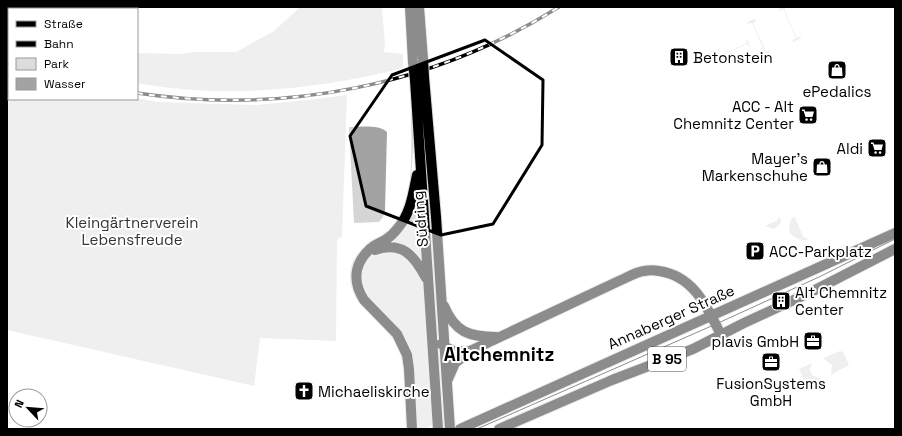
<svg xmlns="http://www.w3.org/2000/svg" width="902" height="436" viewBox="0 0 902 436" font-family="'Space Grotesk',sans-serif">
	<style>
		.green { fill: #dcdcdc }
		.water { fill: #a3a3a3 }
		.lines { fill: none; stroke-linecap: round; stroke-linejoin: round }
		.primary-casing { stroke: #dbdbdb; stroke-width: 12 }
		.primary { stroke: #000; stroke-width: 10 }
		.tram { stroke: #000; stroke-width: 1 }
		.rail-casing { stroke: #000; stroke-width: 3.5 }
		.rail { stroke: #fff; stroke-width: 2; stroke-dasharray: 6; stroke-linecap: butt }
		.primary-bridge-casing { stroke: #dbdbdb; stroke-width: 12; stroke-linecap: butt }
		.primary-bridge { stroke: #000; stroke-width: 10 }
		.marked { fill: none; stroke: #000; stroke-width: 3; stroke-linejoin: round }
		.labels { text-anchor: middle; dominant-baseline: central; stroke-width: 4; stroke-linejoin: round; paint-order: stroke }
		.shield { fill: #fff; stroke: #4c4c4c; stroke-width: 1 }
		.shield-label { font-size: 14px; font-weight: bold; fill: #000 }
		.poi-label { font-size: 15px; fill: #000; stroke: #fff; text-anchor: start }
		.street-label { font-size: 15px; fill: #000; stroke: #fff }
		.park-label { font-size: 15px; fill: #333; stroke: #fff }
		.district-label { font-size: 19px; font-weight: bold; fill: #000; stroke: #fff }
	</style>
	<rect width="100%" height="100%" fill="#fff"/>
	<path class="green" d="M7,7h4v2h-2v36h-2z
		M300,7h82l3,37 -1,8 19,2v14c-87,22 -178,31 -266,15v-30l44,1 12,-2h43l38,-21z
		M781,7h6l-3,2 13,29 4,-2v2l-7,4 -2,-1 4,-3 -13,-29 -4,2v-2z
		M754,19l3,2 -4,2 13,29 4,-1v2l-8,3 -1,-1 4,-2 -13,-30 -5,1 1,-2z
		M747,39l3,8h-1l-2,-3 -31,14 2,4 -2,1 -1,-2 1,-9h1l2,4 28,-13 -1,-3z
		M7,60l2,1v38l128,-1 21,4 99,3 51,-5 39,-5 -5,141 -5,4 -1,101 -76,-3 -6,48 -247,-56z
		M412,107l2,29 -4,58 -10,27 -46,43 -3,12 2,13 5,9 36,38 9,20 6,73h-3c-1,-22 0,-62 -8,-81 -12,-27 -51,-41 -48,-75 2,-20 14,-26 30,-35 8,-5 16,-13 21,-21 13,-22 10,-79 10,-105z
		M419,162l14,262 -7,5h-11l-14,-88 -37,-41 -7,-30 27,-30 15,-13z
		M797,216l-2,2 9,20 2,-1 2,3c-6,1 -14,-2 -18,-7l-1,-7 3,-8z
		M780,217l1,6 -7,6 -9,-3 13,-6v-2z
		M437,351h3l3,53h-3z
		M840,351l3,1 6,13 -18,10 1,-10 -9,-7z
		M812,363l-2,6 2,6 9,4 -15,6 -7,-16z"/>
	<path class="water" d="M349,127c11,0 30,-3 38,5l-2,78 -2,7 -4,5 -25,1z"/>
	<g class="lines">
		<g class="primary-casing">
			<path id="primary" d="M410,7l3,55
				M419,7l4,52
				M424,77l12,140 14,212
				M415,80l23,349
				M375,250c27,-9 39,5 51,28
				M444,306c11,26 25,31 52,31
				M441,344l12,7h17
				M448,379l7,-16 15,-12 151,-71c7,-3 15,-8 23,-9 5,-1 10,-1 15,0 35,5 48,36 62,64
				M412,429l-3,-60 -2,-14 -10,-21 -33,-34c-12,-19 -10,-37 7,-52 4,-4 9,-5 14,-8 5,-3 10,-8 13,-12 13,-15 15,-35 19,-53
				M460,429l435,-196
				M499,429l113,-49 81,-31 51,-26 67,-31 84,-43"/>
		</g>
		<use href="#primary" class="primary"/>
		<path class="tram" d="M477,429l239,-105 103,-47 76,-38"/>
		<g class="rail-casing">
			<path id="rail" d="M7,50l2,1
				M137,93c146,22 296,-7 422,-86"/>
		</g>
		<use href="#rail" class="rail"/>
		<g class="primary-bridge-casing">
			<path id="primary-bridge" d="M423,59l1,18
				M413,62l2,18"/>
		</g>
		<use href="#primary-bridge" class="primary-bridge"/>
	</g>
	<path d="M0 0H902V436H0ZM485,40l58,40 -1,65 -49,79 -52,11 -75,-29 -16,-70 42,-61z" fill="#fff" fill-opacity=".55" fill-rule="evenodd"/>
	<path class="marked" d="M485,40l58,40 -1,65 -49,79 -52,11 -75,-29 -16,-70 42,-61z"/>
	<defs>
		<g id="building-square" transform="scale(1)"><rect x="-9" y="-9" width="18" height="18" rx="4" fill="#000" stroke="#fff"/><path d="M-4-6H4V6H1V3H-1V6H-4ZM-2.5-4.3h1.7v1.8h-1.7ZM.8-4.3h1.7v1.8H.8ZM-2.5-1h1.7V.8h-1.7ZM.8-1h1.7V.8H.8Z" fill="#fff"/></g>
		<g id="shop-square" transform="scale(1)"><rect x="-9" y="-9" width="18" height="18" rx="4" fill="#000" stroke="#fff"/><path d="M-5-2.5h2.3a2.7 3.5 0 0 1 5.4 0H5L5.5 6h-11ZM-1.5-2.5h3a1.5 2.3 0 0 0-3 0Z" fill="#fff"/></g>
		<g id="supermarket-square" transform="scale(1)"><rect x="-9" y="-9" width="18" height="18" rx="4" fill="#000" stroke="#fff"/><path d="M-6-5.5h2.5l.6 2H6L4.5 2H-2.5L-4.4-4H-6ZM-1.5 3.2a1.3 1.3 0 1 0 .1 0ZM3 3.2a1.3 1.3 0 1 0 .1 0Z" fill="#fff"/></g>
		<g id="parking-square" transform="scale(1)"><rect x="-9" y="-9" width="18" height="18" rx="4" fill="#000" stroke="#fff"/><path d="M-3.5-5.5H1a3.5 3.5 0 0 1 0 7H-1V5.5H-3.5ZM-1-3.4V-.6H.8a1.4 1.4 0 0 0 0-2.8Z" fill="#fff"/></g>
		<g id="office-square" transform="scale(1)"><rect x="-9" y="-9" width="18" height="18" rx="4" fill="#000" stroke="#fff"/><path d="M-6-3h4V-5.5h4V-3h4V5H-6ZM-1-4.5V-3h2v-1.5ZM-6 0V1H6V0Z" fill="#fff"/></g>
		<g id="church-square" transform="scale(1)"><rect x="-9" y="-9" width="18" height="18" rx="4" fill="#000" stroke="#fff"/><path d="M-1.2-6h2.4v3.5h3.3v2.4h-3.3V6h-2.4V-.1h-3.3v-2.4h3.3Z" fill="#fff"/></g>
	</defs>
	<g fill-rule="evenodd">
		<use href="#building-square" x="679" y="57"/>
		<use href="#shop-square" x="837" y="70"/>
		<use href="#supermarket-square" x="808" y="115"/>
		<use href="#supermarket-square" x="877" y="148"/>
		<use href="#shop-square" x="822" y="167"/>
		<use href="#parking-square" x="755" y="251"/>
		<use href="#building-square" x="781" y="301"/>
		<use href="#office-square" x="813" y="341"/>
		<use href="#office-square" x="771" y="362"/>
		<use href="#church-square" x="304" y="391"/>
	</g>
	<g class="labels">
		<rect class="shield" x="648" y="347" width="38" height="24" rx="3"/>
		<g class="shield-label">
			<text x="667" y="359">B 95</text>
		</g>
		<g class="poi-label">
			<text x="693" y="57">Betonstein</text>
			<text x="837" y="91" text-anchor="middle">ePedalics</text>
			<text x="794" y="106" text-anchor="end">ACC - Alt<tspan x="794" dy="17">Chemnitz Center</tspan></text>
			<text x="863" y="148" text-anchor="end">Aldi</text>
			<text x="808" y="158" text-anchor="end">Mayer's<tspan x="808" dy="17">Markenschuhe</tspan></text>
			<text x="769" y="251">ACC-Parkplatz</text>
			<text x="795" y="292">Alt Chemnitz<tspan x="795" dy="17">Center</tspan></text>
			<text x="799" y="341" text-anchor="end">plavis GmbH</text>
			<text x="771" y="383" text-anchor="middle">FusionSystems<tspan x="771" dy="17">GmbH</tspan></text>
			<text x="318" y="391">Michaeliskirche</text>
		</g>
		<g class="street-label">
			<text transform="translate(420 219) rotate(-95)">Südring</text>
			<text transform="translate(671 317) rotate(-24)">Annaberger Straße</text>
		</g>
		<g class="park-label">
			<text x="132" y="222">Kleingärtnerverein<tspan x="132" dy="17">Lebensfreude</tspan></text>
		</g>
		<g class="district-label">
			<text x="499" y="354">Altchemnitz</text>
		</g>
	</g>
	<rect width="902" height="436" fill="none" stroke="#000000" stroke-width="16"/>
	<rect x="8" y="8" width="130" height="92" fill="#ffffff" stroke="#999999"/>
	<rect x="16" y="21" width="20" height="6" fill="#000000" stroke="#999999"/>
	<text x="44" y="28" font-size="12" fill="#000000">Straße</text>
	<rect x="16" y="41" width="20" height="6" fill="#000000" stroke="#999999"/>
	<text x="44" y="48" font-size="12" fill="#000000">Bahn</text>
	<rect x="16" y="58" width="20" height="12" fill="#dcdcdc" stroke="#999999"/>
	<text x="44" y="68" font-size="12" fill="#000000">Park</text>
	<rect x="16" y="78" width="20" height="12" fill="#a3a3a3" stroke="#999999"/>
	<text x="44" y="88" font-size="12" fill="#000000">Wasser</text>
	<g transform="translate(28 408) rotate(296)"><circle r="19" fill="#ffffff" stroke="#999999"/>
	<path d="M0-3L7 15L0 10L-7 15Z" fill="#000000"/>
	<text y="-6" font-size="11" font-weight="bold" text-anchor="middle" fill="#000000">N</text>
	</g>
</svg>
